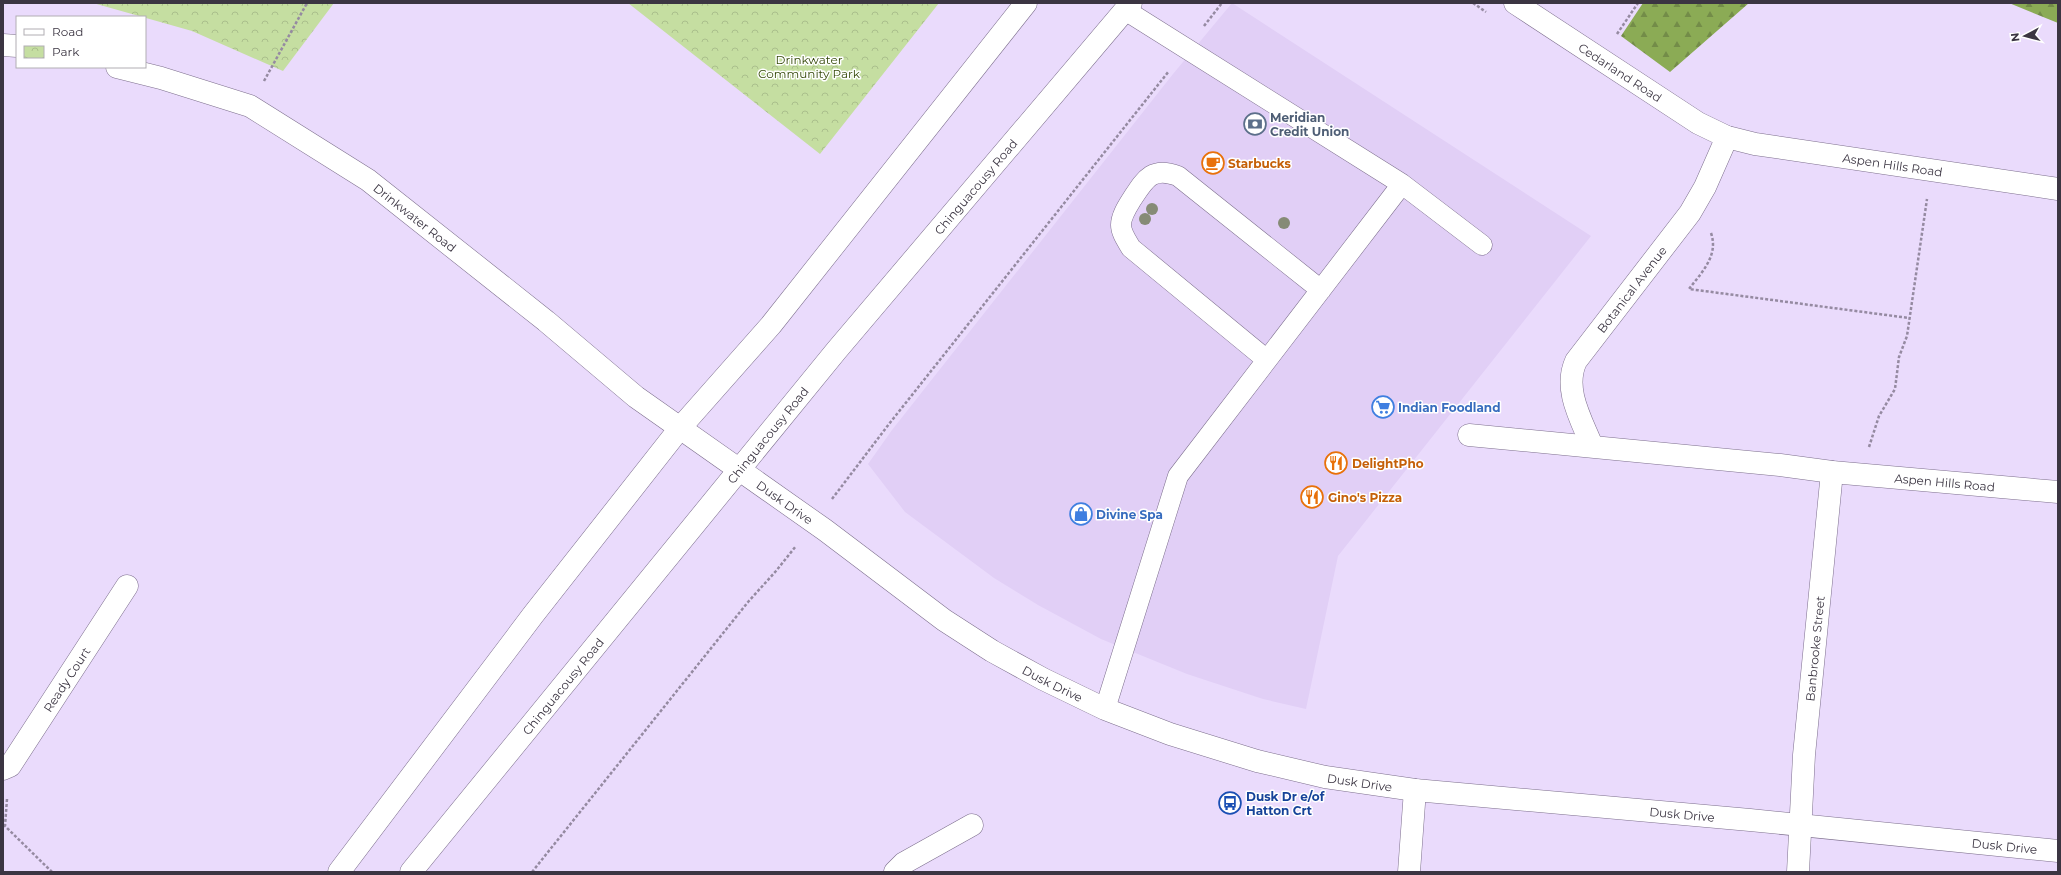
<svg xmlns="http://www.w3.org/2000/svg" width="2061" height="875" viewBox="0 0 2061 875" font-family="Montserrat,sans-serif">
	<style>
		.built { fill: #e1cff6 }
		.forest { fill: url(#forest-firs) }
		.park { fill: url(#park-crowns) }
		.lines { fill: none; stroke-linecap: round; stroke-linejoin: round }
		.lane-casing { stroke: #7d6f8d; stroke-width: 21 }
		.street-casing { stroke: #7d6f8d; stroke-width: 23 }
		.secondary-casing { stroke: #7d6f8d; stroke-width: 23 }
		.path { stroke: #958aa1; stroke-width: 2.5; stroke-dasharray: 3 2; stroke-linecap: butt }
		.lane { stroke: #fff; stroke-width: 20 }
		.street { stroke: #fff; stroke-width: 22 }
		.secondary { stroke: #fff; stroke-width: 22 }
		.tree { fill: #868b76 }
		.labels { text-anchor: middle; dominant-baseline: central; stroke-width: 3; stroke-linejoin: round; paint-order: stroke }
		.park-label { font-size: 12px; fill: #354909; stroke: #fff }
		.street-label { font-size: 12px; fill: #3b3542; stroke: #fff }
		.service-label { font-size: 12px; font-weight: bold; fill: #4e5e75; stroke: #fff; text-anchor: start }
		.food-label { font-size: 12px; font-weight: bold; fill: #c56008; stroke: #fff; text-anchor: start }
		.shop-label { font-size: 12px; font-weight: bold; fill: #366cbe; stroke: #fff; text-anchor: start }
		.transit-label { font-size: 12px; font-weight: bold; fill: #164399; stroke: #fff; text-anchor: start }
	</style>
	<defs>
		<pattern id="forest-firs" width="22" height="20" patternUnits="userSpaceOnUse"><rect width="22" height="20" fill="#8bab55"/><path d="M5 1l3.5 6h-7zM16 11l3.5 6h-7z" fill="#738c48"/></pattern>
		<pattern id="park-crowns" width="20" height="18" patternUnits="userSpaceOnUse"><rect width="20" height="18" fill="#c5dea1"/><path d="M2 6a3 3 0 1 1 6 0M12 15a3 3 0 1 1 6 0" fill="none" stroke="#aabf8c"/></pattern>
	</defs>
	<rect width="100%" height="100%" fill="#eadbfc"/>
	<path class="built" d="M1232,3l359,233 -253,320 -32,153 -43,-10 -76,-25 -86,-35 -63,-34 -44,-27 -89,-66 -37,-48 24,-34 281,-356z"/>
	<path class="forest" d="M1643,3h106l-79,69 -49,-36z
		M2009,3h49v20z"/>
	<path class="park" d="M93,3h241l-51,68 -91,-40z
		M628,3h311l-119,151z"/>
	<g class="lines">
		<g class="lane-casing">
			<path id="lane" d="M1402,184l80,61
				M1267,360l-136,-112c-4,-7 -10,-15 -10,-23 0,-9 6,-18 11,-26 13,-20 20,-33 46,-23l143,114
				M1105,709l73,-233 224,-292 -277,-174"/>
		</g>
		<g class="street-casing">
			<g id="street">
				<path id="s1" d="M1515,3l183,120 29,14 28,7 303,45"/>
				<path id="s2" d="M1469,435l311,30 52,7 226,20"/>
				<path id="s3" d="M1592,446c-11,-27 -29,-57 -16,-85l114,-148 15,-26 22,-50"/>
				<path id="s4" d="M3,769l7,-3 117,-180"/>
				<path d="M895,872l9,-9 68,-38"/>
				<path d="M1409,872l6,-82"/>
				<path id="s5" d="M1798,872l6,-117 28,-283"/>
			</g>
		</g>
		<g class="secondary-casing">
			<g id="secondary">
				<path d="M3,45l14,1"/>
				<path id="s6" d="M117,67l44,11 89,28 118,74 178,141 90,76 189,133 119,90 48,31 51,28 62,30 65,25 87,27 68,16 90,13 335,30 308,31"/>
				<path d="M339,872l194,-257 147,-187 91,-103 255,-322"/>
				<path id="s7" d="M411,872l425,-521 295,-348"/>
			</g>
		</g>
		<path class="path" d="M1473,3l13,9
			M1204,26l18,-23
			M1617,34l21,-31
			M264,81l43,-78
			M1711,233c8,23 -10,40 -22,56l220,29
			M1869,447l10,-31 16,-27 4,-32 8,-21 20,-137
			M832,499l57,-75 280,-353
			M7,799l-2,27 47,46
			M532,872l216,-270 28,-31 20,-25"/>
		<use href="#lane" class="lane"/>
		<use href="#street" class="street"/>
		<use href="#secondary" class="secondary"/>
	</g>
	<g class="tree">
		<circle cx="1152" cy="209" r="6"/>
		<circle cx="1145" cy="219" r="6"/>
		<circle cx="1284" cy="223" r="6"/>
	</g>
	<defs>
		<g id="bank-ring" transform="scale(1.15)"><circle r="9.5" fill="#fff" stroke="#5c6f8a" stroke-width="1.5"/><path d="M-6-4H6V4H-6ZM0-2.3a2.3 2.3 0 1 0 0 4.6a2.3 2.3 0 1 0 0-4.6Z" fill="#5c6f8a"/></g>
		<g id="cafe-ring" transform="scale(1.15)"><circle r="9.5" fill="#fff" stroke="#e8710a" stroke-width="1.5"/><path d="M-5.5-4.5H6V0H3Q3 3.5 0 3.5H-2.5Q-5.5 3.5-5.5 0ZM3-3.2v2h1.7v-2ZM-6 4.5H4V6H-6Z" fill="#e8710a"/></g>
		<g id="supermarket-ring" transform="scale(1.15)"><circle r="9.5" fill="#fff" stroke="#3f7fe0" stroke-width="1.5"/><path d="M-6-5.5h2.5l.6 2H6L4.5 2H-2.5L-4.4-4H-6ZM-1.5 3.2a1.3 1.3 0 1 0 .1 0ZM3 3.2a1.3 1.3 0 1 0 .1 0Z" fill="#3f7fe0"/></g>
		<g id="restaurant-ring" transform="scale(1.15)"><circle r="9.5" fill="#fff" stroke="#e8710a" stroke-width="1.5"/><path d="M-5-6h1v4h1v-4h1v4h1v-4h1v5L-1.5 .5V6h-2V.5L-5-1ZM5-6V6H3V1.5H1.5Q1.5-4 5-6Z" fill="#e8710a"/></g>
		<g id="shop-ring" transform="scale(1.15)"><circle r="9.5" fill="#fff" stroke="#3f7fe0" stroke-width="1.5"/><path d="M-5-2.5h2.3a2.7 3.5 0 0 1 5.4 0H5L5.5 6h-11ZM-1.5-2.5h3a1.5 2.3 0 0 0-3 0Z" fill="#3f7fe0"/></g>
		<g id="bus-ring" transform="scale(1.15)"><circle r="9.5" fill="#fff" stroke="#1a4fb4" stroke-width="1.5"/><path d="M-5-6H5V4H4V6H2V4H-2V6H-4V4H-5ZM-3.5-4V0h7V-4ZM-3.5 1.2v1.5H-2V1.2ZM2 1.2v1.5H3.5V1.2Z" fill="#1a4fb4"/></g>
	</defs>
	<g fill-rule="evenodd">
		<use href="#bank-ring" x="1255" y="124"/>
		<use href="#cafe-ring" x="1213" y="163"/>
		<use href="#supermarket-ring" x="1383" y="407"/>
		<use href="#restaurant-ring" x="1336" y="463"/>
		<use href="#restaurant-ring" x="1312" y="497"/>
		<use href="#shop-ring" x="1081" y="514"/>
		<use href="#bus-ring" x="1230" y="803"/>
	</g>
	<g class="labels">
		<g class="park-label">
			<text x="809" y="59">Drinkwater<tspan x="809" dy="14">Community Park</tspan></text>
		</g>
		<g class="street-label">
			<text stroke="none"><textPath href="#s1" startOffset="126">Cedarland Road</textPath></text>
			<text stroke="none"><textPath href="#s1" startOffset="419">Aspen Hills Road</textPath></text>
			<text stroke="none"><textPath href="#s7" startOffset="888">Chinguacousy Road</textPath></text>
			<text stroke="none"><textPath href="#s6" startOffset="338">Drinkwater Road</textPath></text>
			<text stroke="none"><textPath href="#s3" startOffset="180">Botanical Avenue</textPath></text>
			<text stroke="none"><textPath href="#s7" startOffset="564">Chinguacousy Road</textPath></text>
			<text stroke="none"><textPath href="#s2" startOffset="478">Aspen Hills Road</textPath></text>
			<text stroke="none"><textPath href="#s6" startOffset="805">Dusk Drive</textPath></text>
			<text stroke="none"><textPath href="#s5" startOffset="224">Banbrooke Street</textPath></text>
			<text stroke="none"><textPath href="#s4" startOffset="111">Ready Court</textPath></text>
			<text stroke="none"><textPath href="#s6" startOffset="1129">Dusk Drive</textPath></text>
			<text stroke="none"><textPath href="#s7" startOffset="240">Chinguacousy Road</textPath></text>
			<text stroke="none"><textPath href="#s6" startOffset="1453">Dusk Drive</textPath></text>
			<text stroke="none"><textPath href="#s6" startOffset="1777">Dusk Drive</textPath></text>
			<text stroke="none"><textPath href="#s6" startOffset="2101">Dusk Drive</textPath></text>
		</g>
		<g class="service-label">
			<text x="1270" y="117">Meridian<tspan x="1270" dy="14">Credit Union</tspan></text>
		</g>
		<g class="food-label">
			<text x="1228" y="163">Starbucks</text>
			<text x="1352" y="463">DelightPho</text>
			<text x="1328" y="497">Gino's Pizza</text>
		</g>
		<g class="shop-label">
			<text x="1398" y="407">Indian Foodland</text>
			<text x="1096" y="514">Divine Spa</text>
		</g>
		<g class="transit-label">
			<text x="1246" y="796">Dusk Dr e/of<tspan x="1246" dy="14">Hatton Crt</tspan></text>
		</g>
	</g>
	<rect width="2061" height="875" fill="none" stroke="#3b3542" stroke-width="8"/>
	<rect x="16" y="16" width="130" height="52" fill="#ffffff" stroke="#b1aeb3"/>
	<rect x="24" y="29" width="20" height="6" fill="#ffffff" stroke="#b1aeb3"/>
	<text x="52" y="36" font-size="12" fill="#3b3542">Road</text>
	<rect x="24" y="46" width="20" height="12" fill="url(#park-crowns)" stroke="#b1aeb3"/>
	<text x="52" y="56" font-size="12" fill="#3b3542">Park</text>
	<g transform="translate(2025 36) rotate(263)" stroke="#ffffff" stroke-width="3" paint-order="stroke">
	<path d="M0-3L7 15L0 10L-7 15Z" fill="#3b3542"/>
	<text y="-6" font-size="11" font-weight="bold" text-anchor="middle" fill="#3b3542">N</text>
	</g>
</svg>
